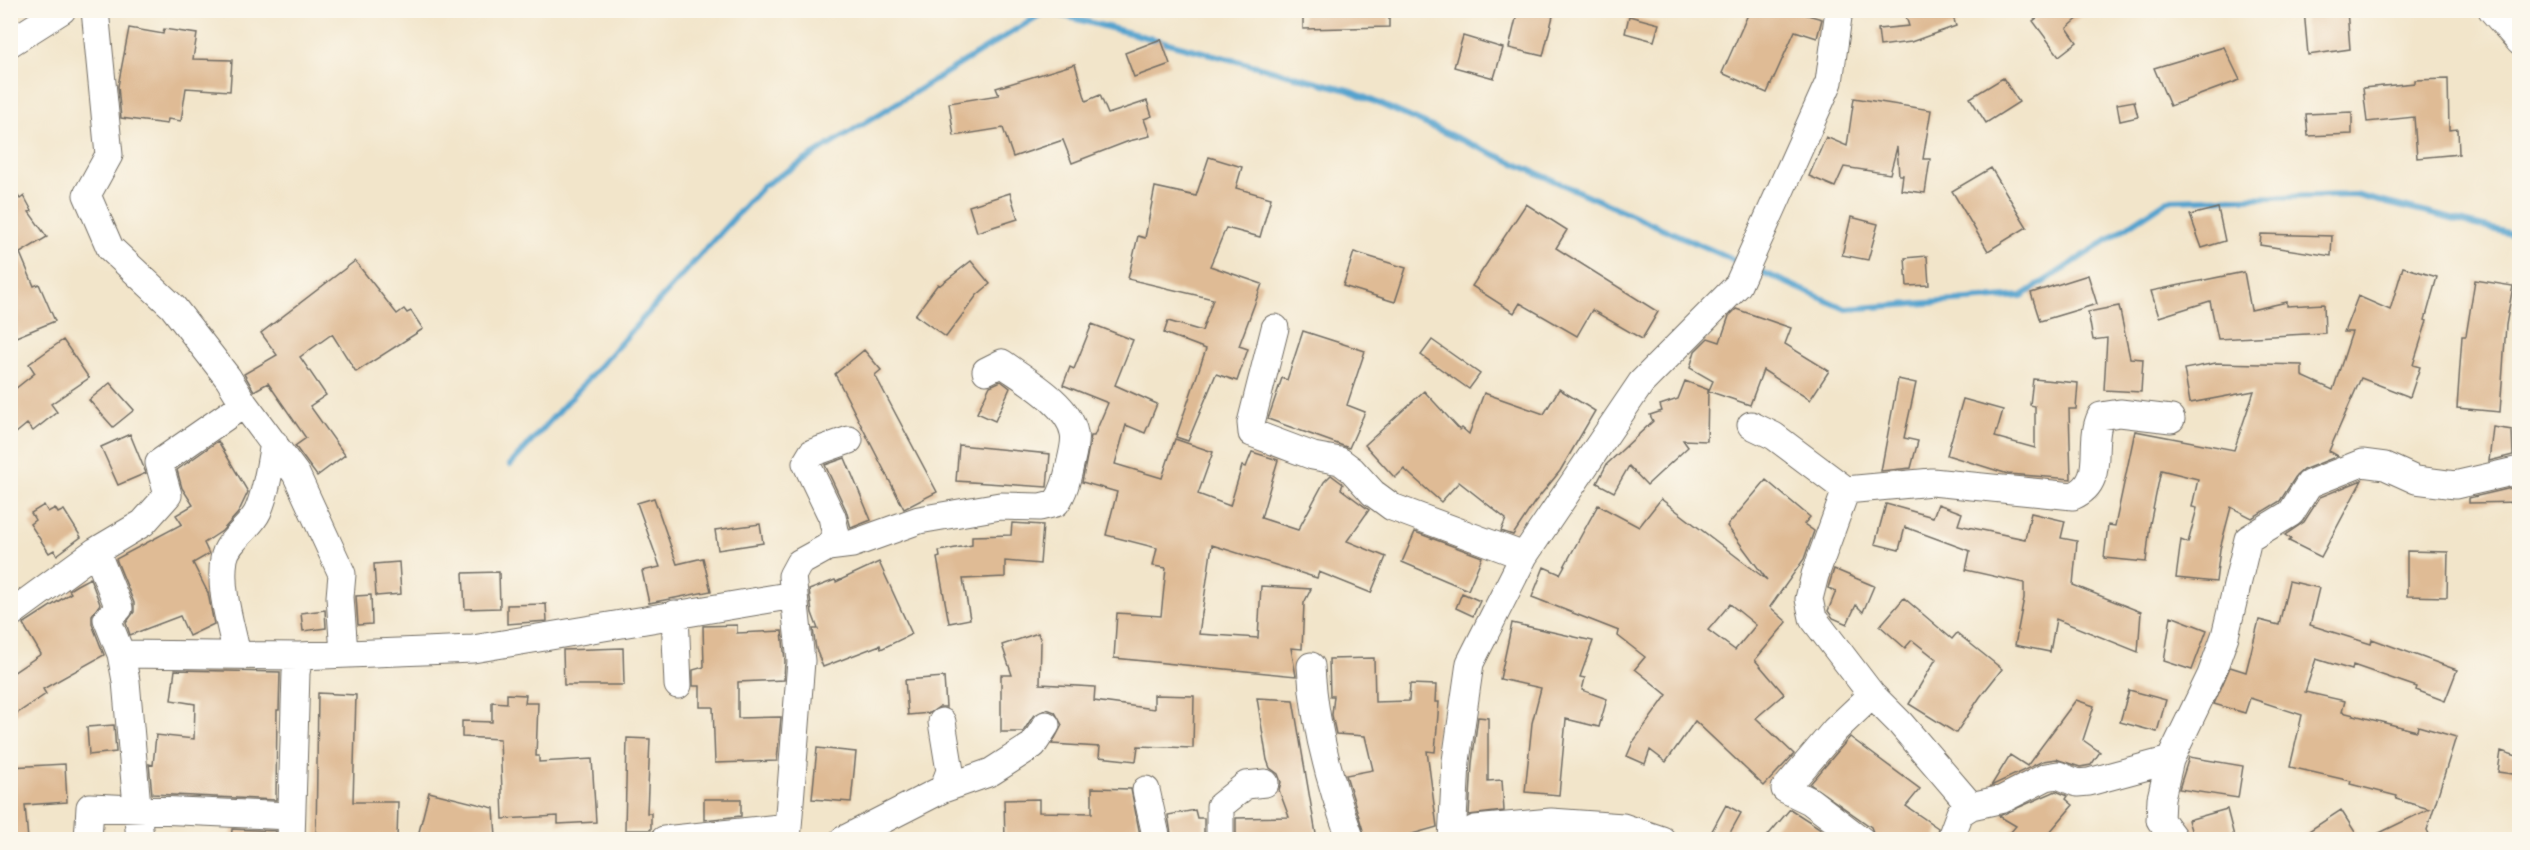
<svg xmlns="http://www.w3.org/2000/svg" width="2530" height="850" viewBox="0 0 2530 850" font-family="'Playpen Sans',sans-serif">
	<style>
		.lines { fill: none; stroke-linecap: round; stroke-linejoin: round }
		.stream { stroke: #54a3ce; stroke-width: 6 }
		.building { fill: #dfbb95; fill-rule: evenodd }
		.minor-casing { stroke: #716c63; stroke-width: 29 }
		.minor { stroke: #fff; stroke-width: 27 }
	</style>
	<rect width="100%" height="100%" fill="#fbf7ec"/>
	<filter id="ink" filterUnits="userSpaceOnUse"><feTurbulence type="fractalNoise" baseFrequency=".0167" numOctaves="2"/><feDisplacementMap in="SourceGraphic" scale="12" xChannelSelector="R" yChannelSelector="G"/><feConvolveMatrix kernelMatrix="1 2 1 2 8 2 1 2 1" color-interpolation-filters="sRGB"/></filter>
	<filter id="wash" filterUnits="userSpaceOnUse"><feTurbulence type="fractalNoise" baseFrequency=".008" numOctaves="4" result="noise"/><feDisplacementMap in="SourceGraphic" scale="24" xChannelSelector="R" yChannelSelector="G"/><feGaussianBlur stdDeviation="1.35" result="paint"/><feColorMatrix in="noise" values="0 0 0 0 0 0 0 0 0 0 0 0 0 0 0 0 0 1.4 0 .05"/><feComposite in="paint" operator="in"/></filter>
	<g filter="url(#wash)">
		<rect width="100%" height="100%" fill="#f2e5ca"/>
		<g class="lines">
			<path class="stream" d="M1753,268l93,41 176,-13 146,-96 187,-5 165,41
				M510,465l253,-279 283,-175 302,79 393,173"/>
		</g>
		<g id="blocks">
			<path class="building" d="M1303,10h86v17l-86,2z
				M1518,10l35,6 -10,40 -34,-8z
				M1750,10h40l32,9 -5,19 -22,-7 -28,62 -45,-20z
				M1904,10h47l5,16 -45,16 -31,4 -2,-17 31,-3z
				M2048,10h40l-21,18 10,14 -18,14 -26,-35z
				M2304,10h43l3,39 -42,6z
				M1629,16l30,8 -5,17 -29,-8z
				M129,28l34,6 1,-5 33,5 -4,25 39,1 -2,31 -44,-3 -5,33 -13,-2 -1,5 -46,-6 -3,-32z
				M1463,36l40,12 -9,30 -40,-11z
				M1161,39l9,25 -36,13 -9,-24z
				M2224,47l16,33 -70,26 -16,-38z
				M1075,64l11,37 14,-6 8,19 39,-13 5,15 -8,3 6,17 -21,5 -57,22 -9,-23 -50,17 -10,-29 -49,8 -5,-33 50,-8 -3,-7z
				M2003,78l16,24 -33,21 -16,-25z
				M2448,79l1,51 9,-1 1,25 -42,4 -3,-41 -47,5 -4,-34 52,-5v-3z
				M1854,98l77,12 -8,49h7l-5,34 -24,-3 2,-15h-4l-2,-28 -7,27 -46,-7 -9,20 -26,-11 17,-39 21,9z
				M2134,101l4,16 -18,4 -3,-17z
				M2352,112v22l-44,2 -2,-22z
				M1209,157l33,10 -6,21 35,10 -11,39 -34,-9 -16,38 52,18 -23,62 9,3 -11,32 -21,-7 -28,67 -12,-4 30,-88 -42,-16 4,-12 34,10 11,-32 -85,-20 10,-43 7,2 10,-51 41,9z
				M1991,168l36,59 -39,24 -36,-60z
				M10,185l10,14 4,-3 8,15 -3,1 18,25 -27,16 14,33 5,-2 16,37 -39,16 -6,-13z
				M1010,193l8,26 -41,13 -8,-26z
				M1526,204l41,26 -11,18 102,64 -16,27 -50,-29 -15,26 -57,-33 -6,10 -42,-27z
				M2218,208l7,33 -23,7 -12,-33z
				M1851,217l27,7 -10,36 -26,-5z
				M2261,234l71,2 -1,20 -71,-11z
				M1354,252l52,16 -11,34 -52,-16z
				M1927,256l2,29 -22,1 -2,-28z
				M355,261l42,53 7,-5 3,4 4,-2 12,18 -67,43 -24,-38 -32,23 26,38 -16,11 35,49 -28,21 -22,-30 11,-8 -38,-55 -14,8 -10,-17 33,-19 -16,-22z
				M971,261l19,23 -13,11 -31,42 -31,-22 23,-31 2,1z
				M2403,267l34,10 -12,43 2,1 -14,44 7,2 -10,30 -49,-19 -32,73 9,5 -35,14 -7,6 -16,25 -28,17 -21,-11 -11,42 -4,33 -40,-4 5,-38 7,3 9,-35 -5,-1 6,-28 -37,-9 -11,54 -4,38 -42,-4 4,-33 7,1 20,-95 99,19 20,-59 -64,12 -6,-34 32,-6 86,2v11l31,14 19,-58h-8l14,-36 32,14z
				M2244,272l7,38 36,-8v4l37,-2 1,29 -107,6 -8,-38 -51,16 -8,-26z
				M2088,275l9,29 -57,17 -9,-28z
				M2475,280l38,6 -7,39 -6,87 -43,-4 5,-72h4z
				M2119,306l11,52 13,1 -2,33 -37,-2 3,-52 -14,2 -5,-28z
				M1736,309l55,19 -6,16 44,27 -19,29 -47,-30 -13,35 -42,-14 -1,50 -24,-1 5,7 -41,38 -18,-19 -15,26 -17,-9 10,-19 46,-43 -3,-6 12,-4 -2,-6 18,-6 7,-18 24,9 4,-9 -23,-13 5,-17 13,-13 12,4 9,-26z
				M1092,324l41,16 -18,45 42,19 -12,29 -19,-8 -11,39 47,14 13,-39 38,13 -15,42 32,12 12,-40 4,1 6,-15 26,8 -17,58 37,12 26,-48 7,-7 12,9 -2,5 28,21 -22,31 39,16 -15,36 -52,-21 -2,6 -105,-33 -13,89 59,4 3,-52 50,3 -7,14 -2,46 -11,-1 5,28 -182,-18 3,-45 44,3 5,-48 -13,-2 4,-18 -51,-13 11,-43 -35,-10 9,-46h3l14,-33 -45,-18 7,-18 4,2z
				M1303,331l62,20 -18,54 18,7 -16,36 -81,-29 14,-41 5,2z
				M63,340l26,38 -38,26 6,8 -24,19 -6,-7 -17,14v-45l25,-20 -6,-9z
				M1432,340l48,34 -11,15 -48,-34z
				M864,350l17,20 -6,5 62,117 -33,17 -69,-135z
				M1898,379l18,4 -12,55 14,3 -7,27 -30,3z
				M2033,379l45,4 -2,26h-7l2,70 -63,-5 -61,-19 16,-56 40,11 -8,27 40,11v-42l-5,-1z
				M1001,381l9,7 -15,33 -18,-8 13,-27z
				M110,383l24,27 -21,17 -24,-27z
				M1559,389l36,22 -35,60 -26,32 -21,32 -12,-4 5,-12 -47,-37 -18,20 -37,-33 -9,9 -30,-33 59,-54 36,39 2,-2 7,6 15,-41 60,21z
				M2493,427l19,3 1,25 -24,6z
				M130,434l16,39 -28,12 -17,-38z
				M218,441l30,51 -10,21 -16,18 -18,12 5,11 -16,9 15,30 6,31 -25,12 -9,-20 -50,19 -4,-12 8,-11v-9l-18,-44 66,-35 -6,-9 17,-10 -11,-17 -5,-18z
				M959,445l91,9 -3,33 -91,-6z
				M845,458l26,62 -20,8 -5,-18 -21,-45z
				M1766,480l44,37 -6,7 10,7 -10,28 -34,48 17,15 -32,38 29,34 -28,24 38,36 -30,32 -69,-65 -29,41 -16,-12 -5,14 -18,-8 6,-14 34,-47 -32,-26 10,-12 -27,-21 1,-5 -87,-34 12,-30 16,7 38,-69 41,22 22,-28 106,81 -40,-54zM1730,604l26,21 -21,25 -27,-20z
				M2362,480l-41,77 -32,-16 2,-2 -6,-4 19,-13 16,-25z
				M2520,486v16l-51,1v-5z
				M654,498l23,66 26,-6 8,33 -62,12 -7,-32 18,-4 -23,-64z
				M1886,504l47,13 5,-13 24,9 -4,12 67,14 6,-26 34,8 -4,17 16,3 -4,44 68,27 -3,40 -82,-33 -6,33 -35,-7 9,-47v-15l-58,-13 4,-19 -65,-24 -6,23 -24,-6z
				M44,505l4,7 7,-4 3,5 6,-3 17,27 -24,18 -3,-5 -5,3 -19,-29 5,-4 -4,-7z
				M1012,523l31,2 -3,39 -35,-3v16l-42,2 7,40 -21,4 -12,-65 3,-1 -1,-6 33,-6v-9l39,-1z
				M760,524l3,19 -45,7 -3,-20z
				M1415,532l67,25 -14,33 -66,-28z
				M2407,551l41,1 -1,45 -40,-1z
				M399,562l2,32 -25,2 -2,-32z
				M879,562l33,72 -31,15 -1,-4 -57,22 -7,-18 -3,-20h5l-6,-16 -3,-23 26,-10 1,2z
				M1834,569l40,17 -11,26 -7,-7 -9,19 -14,-6 -5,-7 8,-20 -8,-3z
				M499,572l1,36 -35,1 -2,-36z
				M90,578l10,26 -8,11v9l12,31 -61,34 3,5 -36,24v-43l31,-21 -18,-30 48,-31 -2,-3 8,-5z
				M2289,581l30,7 -9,37 61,19 1,-5 85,31 -12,31 -29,-11 1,-3 -64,-22 -1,5 -36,-11 -11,33 40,9 -3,11 75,19 1,-5 38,11 -29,93 5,10h-67l64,-31 -33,-10 1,-3 -47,-12 1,-3 -61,-14 12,-52 -52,-17 -5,15 -31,-9 16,-37 16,5 13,-52 20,5z
				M1462,593l18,8 -7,15 -17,-8z
				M371,595l1,29 -14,1 -2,-29z
				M1904,598l48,41 5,-6 45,36 -22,28 -24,36 -47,-29 27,-45 -24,-19 -7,8 -25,-22z
				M546,604l1,17 -40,3v-19z
				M325,610l1,18 -23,3 -2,-18z
				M2171,616l36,14 -15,40 -28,-9z
				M1512,623l81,18 -13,36 5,1 -3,12 25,9 -8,28 -33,-8 -7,76 -34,-3 7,-69 9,-35 -41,-9z
				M737,625v8l45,-2 3,30 -1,19 -46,2v36l43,-1 -4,44 -62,2 -2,-56h-13v-21h-7v-16l11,-3 -1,-41z
				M1038,633l3,9 -1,42 55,3 -1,14 60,8v-14l40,1 -1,52 -55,-2 -2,15 -37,-4 1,-10 -48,-3 10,-19 -7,-13 -8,-3 -14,7 -10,16h-22v-57h11l-10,-30z
				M623,648l1,37h-60l-1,-35z
				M1374,658l1,44 34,-1 1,-17 26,1 -1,17h4l-4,50 -8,-1 10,76 -46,13h-25l-20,-65 27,-5 -8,-34 -29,-2 -4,-19 2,-19h-4l-1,-37z
				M175,670l105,2 -1,38h-2l-1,90 -124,-6 -3,-30 4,1 3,-30 38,4 1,-35 -24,-4z
				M944,677l2,30h-7l-9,6 -22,2 -3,-35z
				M2129,690l37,10 -9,32 -37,-10z
				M318,693l38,2 -3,107h45l-1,38h-81z
				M507,694l19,1 -1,8h13l-2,53h3v6l53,-3 4,63 -38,2v-8l-55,3 -3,-80 -38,-2v-16l30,1v-20l15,1z
				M1257,698l36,2 24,140h-81v-22l53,-1 -10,-27 2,-8 -3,-8 -8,-6 -3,-8z
				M2076,700l18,6 -11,34 17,12 -9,13 -11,2 -24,-8 -13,2 -52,25 19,-31 17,11z
				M1478,717l10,1v63l14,-1 2,31 -35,4 3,-52z
				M114,725l2,27 -27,3 -2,-28z
				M1850,737l70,52 -14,17 32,22 -3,12h-59l-5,-13 -61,-43z
				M627,738l23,1 -3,74h4v17h-26z
				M817,748l39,4 -5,50 -39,-3z
				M2501,751l19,6v18l-22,-3z
				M2189,757l54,9 -5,32 -59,-9z
				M65,764l2,38 -42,3 3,35h-18v-73z
				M1092,788l39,1 10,51h-136l-1,-40 35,-1v13l53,1z
				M2056,791l12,5 -2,3 7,6 -30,35h-39l12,-14 -17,-10z
				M429,792l65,16 2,29 -79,3z
				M704,799h37v17l-37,4z
				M1726,805l15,8 -15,27h-19z
				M1790,809l31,20 -8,11h-49z
				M2227,809l8,31h-41l-6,-20z
				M1195,810l2,8h7v22h-32l-4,-25z
				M2341,810l19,30h-65z
				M232,829l44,2 -1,9h-44z"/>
		</g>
	</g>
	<g filter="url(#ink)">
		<use href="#blocks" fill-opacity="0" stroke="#716c63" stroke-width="1.5"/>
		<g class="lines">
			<g class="minor-casing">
				<path id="minor" d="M95,10l14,145 -22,40 23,53 63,59 55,71 16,26 -85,59 9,32 -25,28 -47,28 23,57 -12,11 14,35 5,27 14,159
					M2492,10l28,32
					M10,43l52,-33
					M1275,328l-24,95 1,10 61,23 27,5 12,9 21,23 19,14 132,49
					M244,404l52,70 46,100 -2,23 4,56
					M1751,425l23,11 72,54 86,-8 141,14c35,-15 14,-52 28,-80l19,-3 51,6
					M1846,490l-31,85 -6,24 4,19 59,77 -37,35 -50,59 25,12 51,39
					M828,547l24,-3 67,-24 81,-14 40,1 16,-4c8,-11 11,-24 14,-38 2,-9 6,-23 4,-32 -5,-29 -50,-54 -72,-70l-16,8
					M10,614l86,-63
					M675,614l3,71
					M121,654l178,2
					M237,655c-6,-30 -18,-65 -13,-96 3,-19 26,-30 34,-48 9,-21 12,-46 16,-68
					M1311,666c3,60 19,118 40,174
					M1872,695l28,28 71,83
					M943,789l48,-17 42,-27 13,-20
					M1146,790l11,50
					M88,840l2,-33 201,9
					M291,840l5,-167 3,-17 174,-7 321,-54
					M664,840l124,-13
					M787,840l14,-179 -9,-85 7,-13 29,-16 8,-12 -4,-18 -26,-54 6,-10 37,-13
					M843,840l100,-51 7,-18 -8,-49
					M1220,840v-34l26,-21 19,-2
					M1452,840l4,-79 14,-98 54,-107 117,-173 97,-98 91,-203 10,-72
					M1453,840l22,-11 76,-7 72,5 39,13
					M1950,840l10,-27 11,-7 32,-7 43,-22 12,-2 19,8 12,-1 81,-22
					M2175,840l-15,-20 1,-22 9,-38 41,-85 14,-39 23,-97 43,-26 18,-29 53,-21 23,3 31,14 39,5 65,-15"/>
			</g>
			<use href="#minor" class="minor"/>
		</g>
	</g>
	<rect width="2530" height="850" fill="none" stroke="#fbf7ec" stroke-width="36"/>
</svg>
